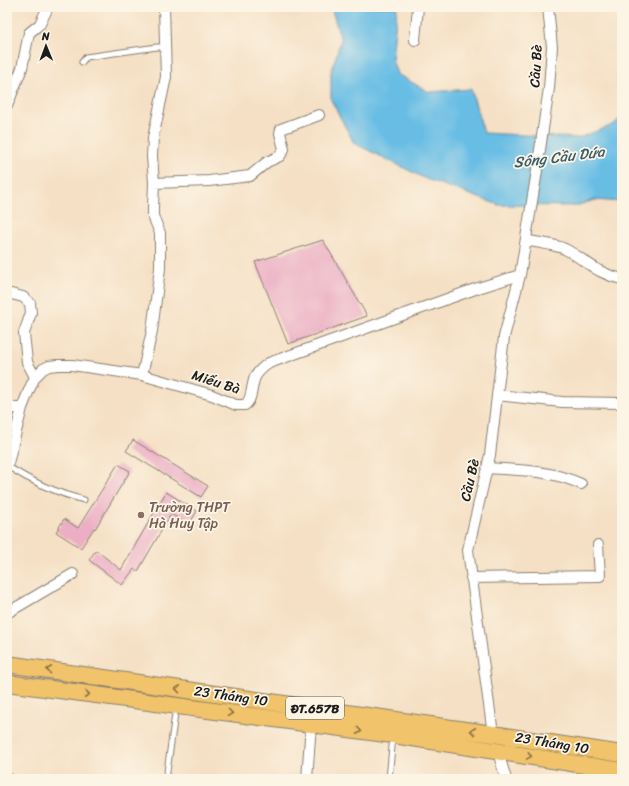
<svg xmlns="http://www.w3.org/2000/svg" width="629" height="786" viewBox="0 0 629 786" font-family="Sriracha,sans-serif">
	<style>
		.water { fill: #68bde5; stroke: #426c80 }
		.building { fill: #ebaec4 }
		.lines { fill: none; stroke-linecap: round; stroke-linejoin: round }
		.service-casing { stroke: #887e70; stroke-width: 7 }
		.minor-casing { stroke: #887e70; stroke-width: 12 }
		.primary-casing { stroke: #887e70; stroke-width: 18 }
		.service { stroke: #fff; stroke-width: 5 }
		.minor { stroke: #fff; stroke-width: 10 }
		.primary { stroke: #f1c36a; stroke-width: 16 }
		.rail { stroke: #1c1c1c; stroke-width: 3 }
		.oneway { stroke: #867043 }
		.education-dot { fill: #8d6e63; stroke: #fcf5e5; stroke-width: 1.5 }
		.labels { text-anchor: middle; dominant-baseline: central; stroke-width: 3.5; stroke-linejoin: round; paint-order: stroke }
		.shield { fill: #fcf5e5; stroke: #5f5d58; stroke-width: 1 }
		.shield-label { font-size: 13px; font-weight: bold; fill: #1c1c1c }
		.street-label { font-size: 14px; fill: #1c1c1c; stroke: #fcf5e5 }
		.education-label { font-size: 14px; fill: #785e54; stroke: #fcf5e5; text-anchor: start }
		.water-label { font-size: 15px; font-style: italic; fill: #3a5c6c; stroke: #fcf5e5 }
	</style>
	<rect width="100%" height="100%" fill="#fcf5e5"/>
	<filter id="ink" filterUnits="userSpaceOnUse"><feTurbulence type="fractalNoise" baseFrequency=".025" numOctaves="2"/><feDisplacementMap in="SourceGraphic" scale="8" xChannelSelector="R" yChannelSelector="G"/><feConvolveMatrix kernelMatrix="1 2 1 2 8 2 1 2 1" color-interpolation-filters="sRGB"/></filter>
	<filter id="wash" filterUnits="userSpaceOnUse"><feTurbulence type="fractalNoise" baseFrequency=".012" numOctaves="4" result="noise"/><feDisplacementMap in="SourceGraphic" scale="16" xChannelSelector="R" yChannelSelector="G"/><feGaussianBlur stdDeviation="0.9" result="paint"/><feColorMatrix in="noise" values="0 0 0 0 0 0 0 0 0 0 0 0 0 0 0 0 0 1.4 0 .05"/><feComposite in="paint" operator="in"/></filter>
	<g filter="url(#wash)">
		<rect width="100%" height="100%" fill="#f5e0c5"/>
		<path class="water" d="M331,7h66l-5,53 5,14 32,18 42,-3 13,44 94,5 35,-13 9,-8v85l-27,-2 -20,6 -76,-1 -73,-26 -72,-36 -23,-43v-28l10,-32z"/>
		<g id="blocks">
			<path class="building" d="M323,240l44,76 -79,28 -33,-82z
				M133,440l75,46 -7,11 -75,-46z
				M118,464l12,7 -35,58 -1,-1 -13,20 -25,-16 8,-13 14,9z
				M166,492l31,19 -8,14 -18,-11 -33,57 -4,-2 -12,16 -33,-25 7,-10 25,20z"/>
		</g>
	</g>
	<g filter="url(#ink)">
		<use href="#blocks" fill-opacity="0" stroke="#887e70" stroke-width="1"/>
		<g class="lines">
			<g class="service-casing">
				<path id="service" d="M82,62l4,-5 71,-10h9
					M7,466c25,16 49,27 77,34
					M166,779l10,-72
					M389,779l4,-43"/>
			</g>
			<g class="minor-casing">
				<path id="minor" d="M415,40l3,-33
					M7,106l15,-38 7,-35 11,-9 8,-17
					M154,183l55,-2 41,-5 17,-14 13,-6 4,-7 -4,-16 1,-4 38,-14
					M526,240c14,4 26,3 39,9 21,11 32,25 57,30
					M7,293l16,4 7,6 1,10 -7,20 3,29 8,15
					M142,375l10,-44 8,-63v-35l-7,-17v-9l1,-24 -2,-27 1,-18 13,-61 -2,-70
					M497,395l65,7 60,1
					M7,408h15
					M7,467l15,-59 7,-18 6,-13 8,-8 6,-3 9,-1h14l70,10 70,20 24,10h9c8,-6 6,-19 10,-28 4,-7 8,-10 14,-14l206,-74 45,-14
					M487,468c32,2 64,2 94,16
					M471,578l129,-2 -2,-31
					M7,613l66,-39
					M493,734l-25,-184 22,-95 14,-118 16,-62 16,-98 13,-89 3,-41 -4,-40
					M498,752l8,27
					M307,779l4,-55"/>
			</g>
			<g class="primary-casing">
				<path id="primary" d="M7,664l486,70 129,20
					M7,683l386,52 229,36"/>
			</g>
			<use href="#service" class="service"/>
			<use href="#minor" class="minor"/>
			<use href="#primary" class="primary"/>
			<path class="rail" d="M7,774l12,5"/>
		</g>
		<defs><path id="oneway-chevron" d="M-2-3.5L2.5 0L-2 3.5" fill="none" stroke-width="1.6" stroke-linecap="round" stroke-linejoin="round"/></defs>
		<g class="oneway">
			<use href="#oneway-chevron" transform="translate(49 670) rotate(-172)"/>
			<use href="#oneway-chevron" transform="translate(178 689) rotate(-172)"/>
			<use href="#oneway-chevron" transform="translate(87 694) rotate(8)"/>
			<use href="#oneway-chevron" transform="translate(230 713) rotate(8)"/>
			<use href="#oneway-chevron" transform="translate(359 731) rotate(8)"/>
			<use href="#oneway-chevron" transform="translate(473 731) rotate(-172)"/>
			<use href="#oneway-chevron" transform="translate(529 756) rotate(9)"/>
		</g>
	</g>
	<circle class="education-dot" cx="141" cy="515" r="4"/>
	<g class="labels">
		<rect class="shield" x="286" y="697" width="58" height="22" rx="3"/>
		<g class="shield-label">
			<text x="315" y="708">ĐT.657B</text>
		</g>
		<g class="street-label">
			<text transform="translate(536 66) rotate(-87)">Cầu Bè</text>
			<text transform="translate(216 382) rotate(18)">Miếu Bà</text>
			<text transform="translate(470 480) rotate(-77)">Cầu Bè</text>
			<text transform="translate(231 696) rotate(8)">23 Tháng 10</text>
			<text transform="translate(552 743) rotate(9)">23 Tháng 10</text>
		</g>
		<g class="education-label">
			<text x="149" y="507">Trường THPT<tspan x="149" dy="16">Hà Huy Tập</tspan></text>
		</g>
		<g class="water-label">
			<text transform="translate(559 157) rotate(-7)">Sông Cầu Dứa</text>
		</g>
	</g>
	<rect width="629" height="786" fill="none" stroke="#fcf5e5" stroke-width="24"/>
	<g transform="translate(46 46) rotate(359)" stroke="#fcf5e5" stroke-width="3" paint-order="stroke">
	<path d="M0-3L7 15L0 10L-7 15Z" fill="#1c1c1c"/>
	<text y="-6" font-size="11" font-weight="bold" text-anchor="middle" fill="#1c1c1c">N</text>
	</g>
</svg>
